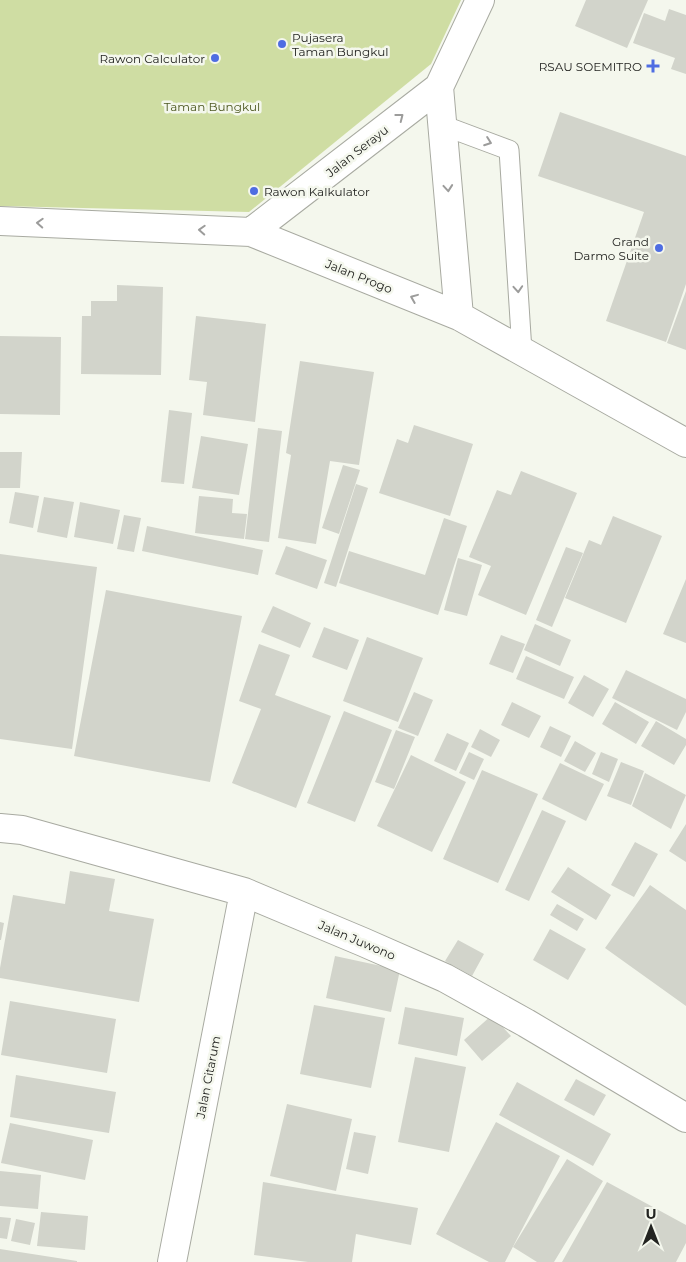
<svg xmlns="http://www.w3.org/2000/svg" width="686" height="1262" viewBox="0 0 686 1262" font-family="Montserrat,sans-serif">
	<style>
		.green { fill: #cfdda3 }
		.building { fill: #d2d4cb }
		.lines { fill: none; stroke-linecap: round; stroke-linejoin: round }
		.service-casing { stroke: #a8aaa1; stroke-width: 21 }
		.minor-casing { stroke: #a8aaa1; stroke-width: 30 }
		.service { stroke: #fff; stroke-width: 19 }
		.minor { stroke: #fff; stroke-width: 28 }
		.oneway { stroke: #9c9c9b }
		.poi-dot { fill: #4f6de2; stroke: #f4f7ed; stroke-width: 2 }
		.labels { text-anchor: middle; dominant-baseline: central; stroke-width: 5; stroke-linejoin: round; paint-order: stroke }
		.poi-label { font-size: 12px; fill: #232421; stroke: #f4f7ed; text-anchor: end }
		.park-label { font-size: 12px; fill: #4d5821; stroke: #f4f7ed }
		.street-label { font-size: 12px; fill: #232421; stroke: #f4f7ed }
	</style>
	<rect width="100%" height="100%" fill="#f4f7ed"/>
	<path class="green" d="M0,0h461l-30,64 -182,148 -249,-6z"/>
	<path class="building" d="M586,0h62l-21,48 -52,-22z
		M669,9l17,6v59l-15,-5 4,-11 -42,-15 11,-30 21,8z
		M560,112l126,44v128l-20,58 -60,-21 38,-109 -106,-36z
		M117,285l46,2 -2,88 -80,-1 1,-58h9v-15h26z
		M686,291v59l-19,-7z
		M196,316l70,8 -11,98 -52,-7 4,-33 -18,-2z
		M0,336l61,1 -1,78 -60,-1z
		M300,361l74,11 -15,93 -29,-4 -14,83 -38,-6 13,-83 -5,-2z
		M169,410l23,3 -8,71 -23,-2z
		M414,425l59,19 -23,72 -71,-23 18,-54 11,4z
		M258,428l24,3 -13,111 -24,-3z
		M201,436l47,8 -9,51 -47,-7z
		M0,452h22l-2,36h-20z
		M343,465l17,5 -21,64 -17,-6z
		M521,471l56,22 -51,122 -48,-20 13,-29 -22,-9 28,-67 14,5z
		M356,484l12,4 -32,99 -12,-4z
		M15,492l24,4 -6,32 -24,-5z
		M199,496l34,3 -1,14 15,1 -3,25 -49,-6z
		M44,497l30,5 -7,36 -30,-6z
		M80,502l40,8 -7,34 -39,-7z
		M124,515l17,3 -7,34 -17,-3z
		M613,516l49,20 -36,87 -61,-25 24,-58 12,5z
		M444,518l23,8 -29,89 -99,-32 10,-32 76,24z
		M147,526l116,24 -5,25 -116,-24z
		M286,546l41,14 -10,29 -42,-15z
		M566,547l17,6 -31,74 -16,-7z
		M0,554l97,13 -25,182 -72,-10z
		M458,558l24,7 -15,51 -23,-6z
		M686,579v64l-23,-9z
		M106,590l136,26 -32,166 -136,-26z
		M273,606l38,17 -11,25 -39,-16z
		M535,624l36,16 -11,26 -36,-16z
		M324,627l35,13 -12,30 -35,-13z
		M501,635l24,9 -12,29 -24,-9z
		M367,637l56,21 -25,64 -55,-21z
		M259,644l31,11 -15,40 56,21 -35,92 -64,-25 29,-74 -22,-8z
		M526,656l48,21 -10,22 -48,-20z
		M626,670l60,29v13l-9,18 -65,-32z
		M584,675l25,14 -16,28 -25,-14z
		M414,692l19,8 -15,36 -20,-8z
		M512,702l29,14 -12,22 -28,-13z
		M615,702l34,20 -13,22 -34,-20z
		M344,711l48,19 -37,92 -48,-19z
		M656,721l30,18v6l-12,20 -33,-19z
		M550,726l21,10 -10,21 -21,-10z
		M480,729l20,11 -9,17 -20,-10z
		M396,730l19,7 -21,52 -19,-7z
		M447,733l22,10 -13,28 -22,-10z
		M575,741l21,12 -11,19 -21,-11z
		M469,752l15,7 -10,21 -15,-7z
		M601,752l17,7 -9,23 -17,-8z
		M411,755l55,27 -34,70 -55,-26z
		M621,762l23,9 -13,34 -24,-9z
		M560,763l44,21 -18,37 -44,-22z
		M482,770l56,24 -40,89 -55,-24z
		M645,773l41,22 -15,34 -39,-23z
		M542,810l24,11 -37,80 -24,-11z
		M686,824v38l-17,-11z
		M635,842l23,12 -24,43 -23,-12z
		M568,867l43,28 -15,25 -45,-28z
		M70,871l45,8 -6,32 45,8 -15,83 -139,-24v-10l13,-73 52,9z
		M650,885l36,25v96l-81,-58z
		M557,904l27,15 -7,12 -27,-16z
		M0,922l4,1 -3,17h-1z
		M550,929l36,20 -18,31 -35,-20z
		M458,940l26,14 -12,22 -27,-15z
		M335,956l65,14 -9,42 -65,-14z
		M10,1001l106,18 -9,54 -106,-18z
		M314,1005l71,13 -14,70 -71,-14z
		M405,1007l59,11 -7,38 -59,-12z
		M492,1015l19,21 -29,25 -18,-21z
		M415,1057l51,10 -17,85 -51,-10z
		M16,1075l100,17 -7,41 -99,-16z
		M576,1079l30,16 -12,21 -30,-16z
		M517,1082l94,52 -18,32 -94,-51z
		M287,1104l65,15 -16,72 -66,-15z
		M496,1122l64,34 -55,106h-16l-53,-28z
		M10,1123l83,17 -8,40 -84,-17z
		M354,1132l22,4 -8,38 -22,-5z
		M567,1159l36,22 -49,81h-17l-24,-15z
		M0,1171l41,4 -3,34 -38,-3z
		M263,1182l155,26 -7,37 -55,-11 -4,28h-44l-54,-7z
		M607,1182l79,43v18l-10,19h-114z
		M41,1212l47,4 -3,34 -48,-4z
		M0,1217l11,1 -4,21 -7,-1z
		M16,1219l19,4 -5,22 -19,-4z
		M0,1249l77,12v1h-77z"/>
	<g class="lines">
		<g class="service-casing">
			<path id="service" d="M442,125l67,25 13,201"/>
		</g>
		<g class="minor-casing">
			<path id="minor" d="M439,87l20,229
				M0,221l251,11 208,84 227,127
				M251,232l188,-145 41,-87
				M0,828l22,2 222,62 119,50 82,36 81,45 160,95
				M172,1262l72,-370"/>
		</g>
		<use href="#service" class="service"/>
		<use href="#minor" class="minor"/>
	</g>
	<defs><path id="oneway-chevron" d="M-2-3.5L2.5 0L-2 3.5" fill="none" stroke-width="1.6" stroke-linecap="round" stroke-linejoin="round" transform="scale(1.25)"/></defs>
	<g class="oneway">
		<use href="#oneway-chevron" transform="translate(400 117) rotate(-38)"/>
		<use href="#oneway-chevron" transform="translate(488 142) rotate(20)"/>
		<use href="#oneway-chevron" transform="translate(448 188) rotate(85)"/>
		<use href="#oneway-chevron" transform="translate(40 223) rotate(-177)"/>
		<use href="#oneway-chevron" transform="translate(202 230) rotate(-177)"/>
		<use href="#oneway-chevron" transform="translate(518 289) rotate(86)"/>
		<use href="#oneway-chevron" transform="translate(414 298) rotate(-158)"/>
	</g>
	<g class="poi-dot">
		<circle cx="282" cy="44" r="5"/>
		<circle cx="215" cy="58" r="5"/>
		<path d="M650.5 58.5h5v5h5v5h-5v5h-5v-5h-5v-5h5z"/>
		<circle cx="254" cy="191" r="5"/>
		<circle cx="659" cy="248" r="5"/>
	</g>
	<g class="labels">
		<g class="poi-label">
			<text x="292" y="37" text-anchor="start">Pujasera<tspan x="292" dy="14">Taman Bungkul</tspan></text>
			<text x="205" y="58">Rawon Calculator</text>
			<text x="642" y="66">RSAU SOEMITRO</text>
			<text x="264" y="191" text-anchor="start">Rawon Kalkulator</text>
			<text x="649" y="241">Grand<tspan x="649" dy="14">Darmo Suite</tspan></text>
		</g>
		<g class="park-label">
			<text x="212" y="106">Taman Bungkul</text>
		</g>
		<g class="street-label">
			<text transform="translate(357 151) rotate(-38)">Jalan Serayu</text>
			<text transform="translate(359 276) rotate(22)">Jalan Progo</text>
			<text transform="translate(357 940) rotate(23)">Jalan Juwono</text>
			<text transform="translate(208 1077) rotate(-79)">Jalan Citarum</text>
		</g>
	</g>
	<g transform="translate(651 1227)" stroke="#f4f7ed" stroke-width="4" paint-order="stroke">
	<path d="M0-4L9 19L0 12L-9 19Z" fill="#232421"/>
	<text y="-8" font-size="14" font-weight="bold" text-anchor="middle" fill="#232421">U</text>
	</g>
</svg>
